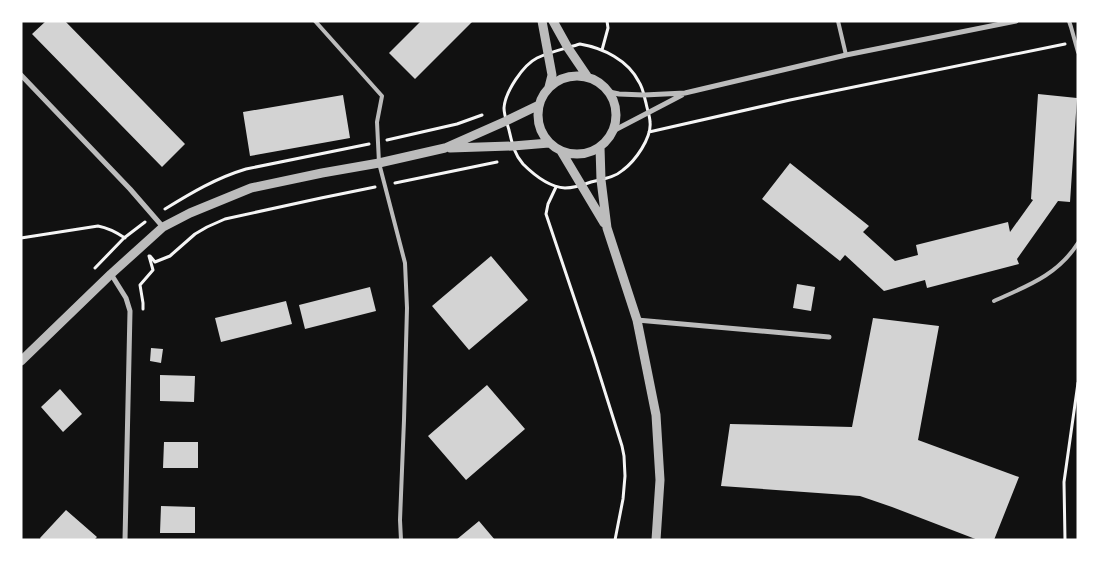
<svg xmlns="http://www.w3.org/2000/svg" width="1099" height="561" viewBox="0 0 1099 561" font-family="'Archivo Narrow',sans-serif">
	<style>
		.building { fill: #d3d3d3 }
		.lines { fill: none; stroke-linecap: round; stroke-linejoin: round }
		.path { stroke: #f5f5f5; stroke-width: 3 }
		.service { stroke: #bcbcbc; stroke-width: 4 }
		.minor { stroke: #bcbcbc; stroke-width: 5 }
		.tertiary { stroke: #bcbcbc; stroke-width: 9 }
	</style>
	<rect width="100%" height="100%" fill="#111"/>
	<path class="building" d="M46,21h19l120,123 -23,23 -130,-133z
		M421,21h52l-58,58 -26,-26z
		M1038,94l39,4 -7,104 -12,-1 -41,58 2,5 -92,24 -2,-8 -41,11 -39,-36 -5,6 -78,-62 28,-36 79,63 -6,6 32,29 23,-6 -2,-10 92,-23 2,10 23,-32 -2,-1z
		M343,95l7,43 -100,18 -7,-44z
		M491,256l37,44 -59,50 -37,-44z
		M797,284l18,3 -4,24 -18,-3z
		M370,287l6,24 -71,18 -6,-24z
		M286,301l6,23 -71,18 -6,-24z
		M873,318l66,8 -21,114 101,37 -25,63h-16l-86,-33 -32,-11 -139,-10 9,-62 122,3z
		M151,348l12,1 -2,14 -11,-2z
		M160,375l35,1 -1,26 -34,-1z
		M487,385l38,44 -59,51 -38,-44z
		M60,389l22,25 -19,18 -22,-25z
		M164,442h34v26h-35z
		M161,506l34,1v26h-35z
		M66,510l31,27 -3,3h-53l-1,-2z
		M479,521l16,19h-39z"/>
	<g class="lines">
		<path class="path" d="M580,44c23,4 48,16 59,38 4,6 5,14 7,21 1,6 4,13 4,19 2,16 -15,39 -27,48 -9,8 -21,9 -32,12 -8,3 -17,6 -26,6 -16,-1 -30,-12 -42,-24 -9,-10 -11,-21 -14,-34 -2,-7 -5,-15 -5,-22 1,-16 19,-43 33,-50 12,-6 30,-10 43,-14z
			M602,50l6,-22 -1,-7
			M649,132l141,-32 275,-56
			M387,140l70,-16 25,-9
			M395,183l102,-21
			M556,187l-8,17 -2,10 48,143 28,89 2,10 1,20 -2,23 -8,41
			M165,209c26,-16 51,-31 81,-40l123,-25
			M21,238l77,-12c11,2 18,6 27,12
			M150,256l5,6 15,-6 25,-22 12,-7 18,-8 96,-21 54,-11
			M95,268l29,-30 21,-16
			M143,309v-6l-3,-18 13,-15 -4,-14
			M1065,540l-1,-58 14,-99"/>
		<path class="service" d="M315,21l67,75 -5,26 2,41 26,100 2,45 -3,112 -4,100 1,20
			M838,21l8,34
			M1069,21l2,6 7,25
			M994,301c33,-15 64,-26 84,-58"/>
		<path class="minor" d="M21,75l109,114 33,38
			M609,92l10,2 25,1 41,-2 161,-38 170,-34
			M613,131l69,-36
			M111,274l15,24 4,13 -5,229
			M637,320l192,17"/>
		<path class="tertiary" d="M542,21l10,54 -3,12
			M553,21l15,27 19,28
			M538 115a39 39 0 1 1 78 0a39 39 0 1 1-78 0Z
			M600,147l1,33 6,48 30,92 19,95 4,65 -4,60
			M450,148l63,-2 36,-3
			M561,151l43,72
			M21,361l90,-87 52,-47 27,-14 61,-25 71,-15 57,-10 66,-15 61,-27 33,-16"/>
	</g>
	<rect width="1099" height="561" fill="none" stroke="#ffffff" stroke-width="45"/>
</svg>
